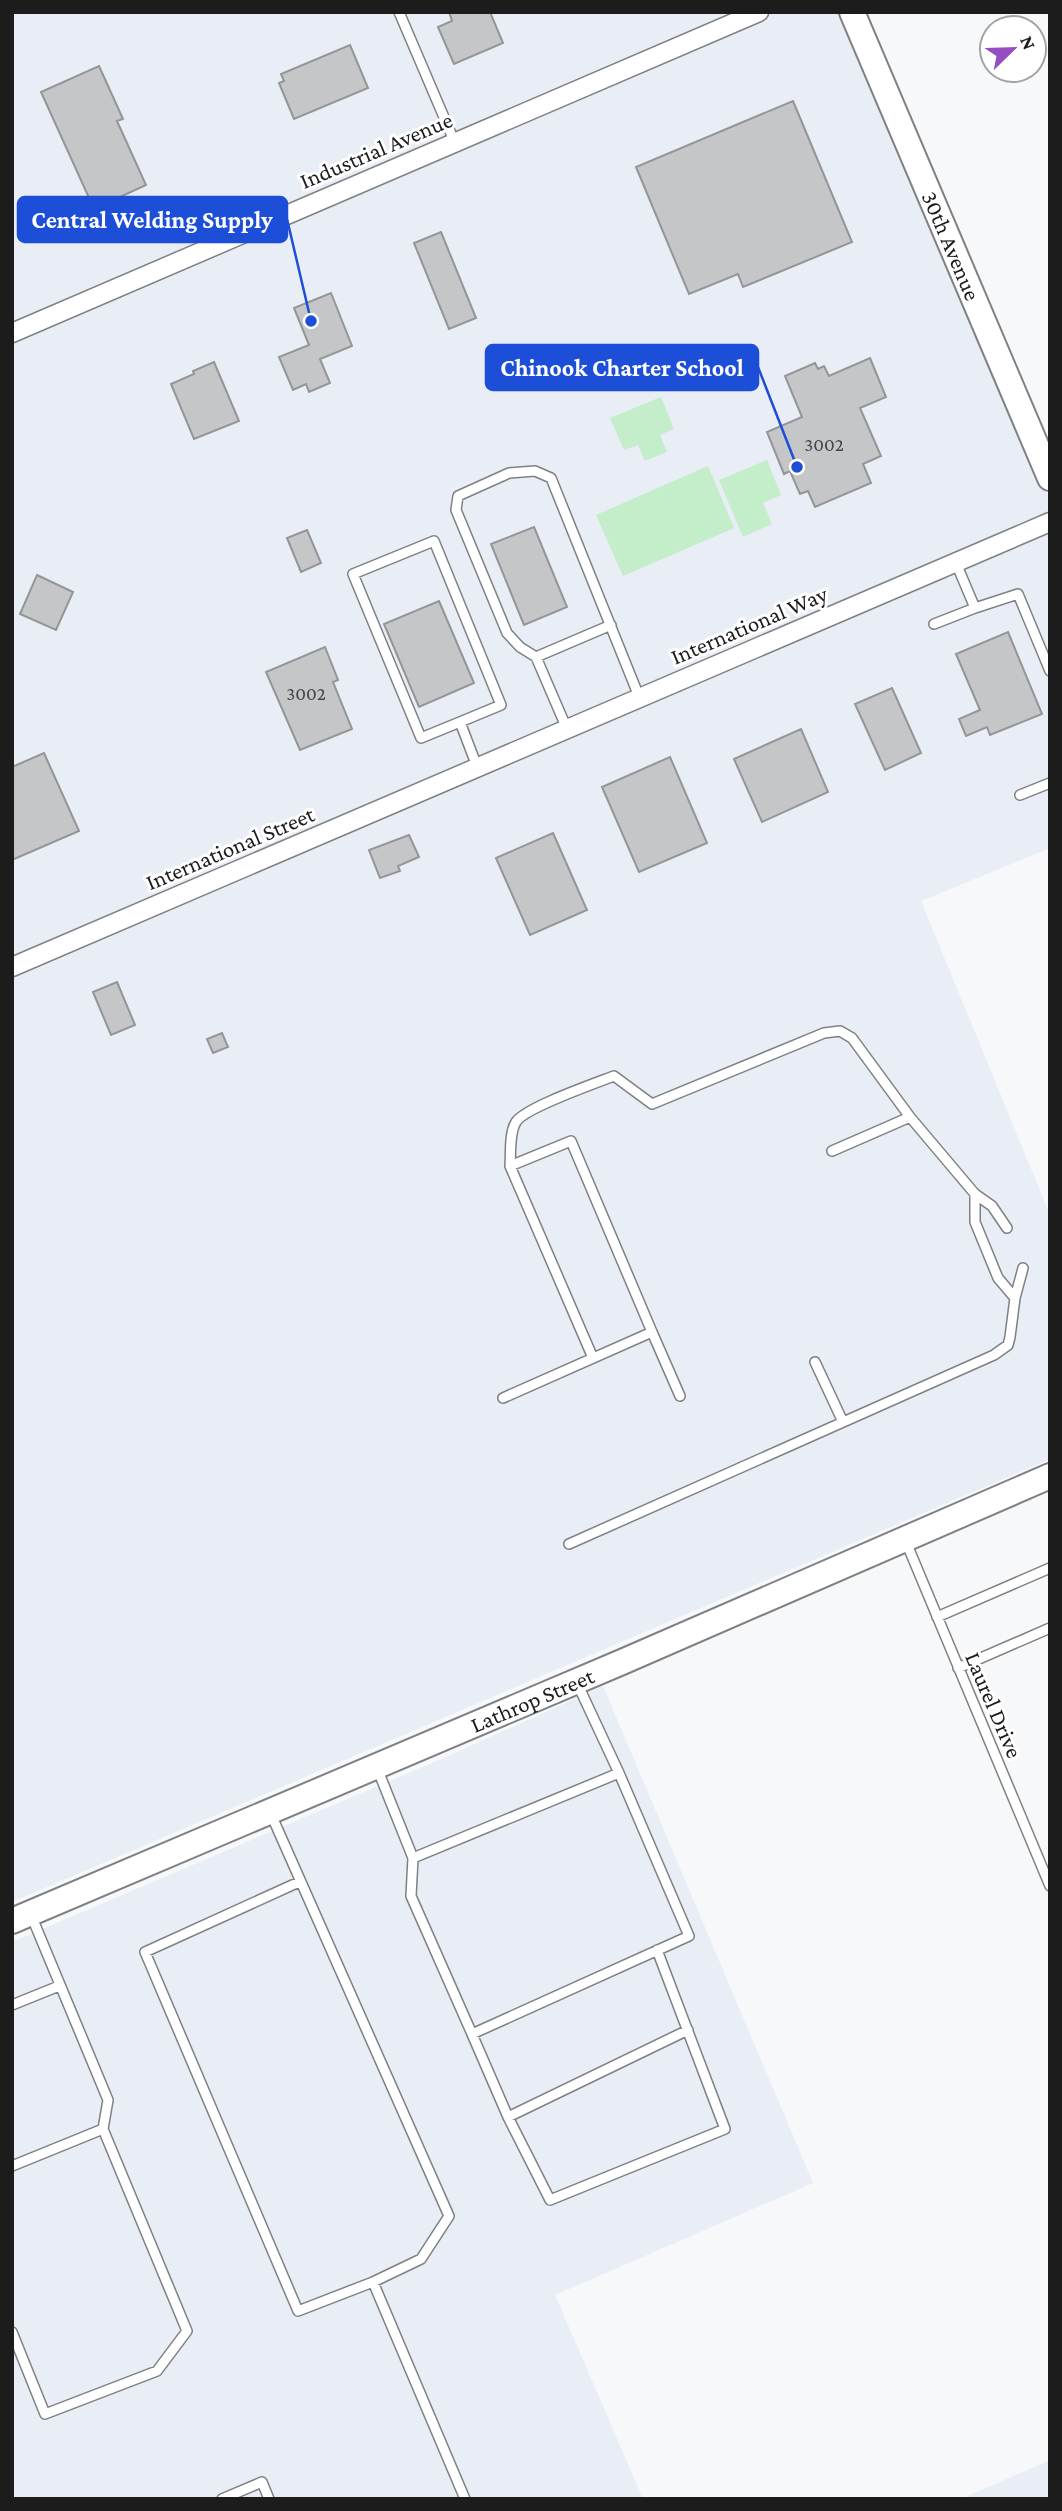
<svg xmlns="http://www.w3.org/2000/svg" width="1062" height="2511" viewBox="0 0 1062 2511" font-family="'Crimson Pro',serif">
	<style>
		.built { fill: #e8edf6 }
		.green { fill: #c3eec9 }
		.building { fill: #c5c6c8; stroke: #949597; stroke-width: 2 }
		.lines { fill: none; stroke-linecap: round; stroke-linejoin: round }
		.lane-casing { stroke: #7f8082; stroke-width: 12 }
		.street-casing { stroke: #7f8082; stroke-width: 21 }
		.secondary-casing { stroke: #7f8082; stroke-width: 28 }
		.lane { stroke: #fff; stroke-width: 9 }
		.street { stroke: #fff; stroke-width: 18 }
		.secondary { stroke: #fff; stroke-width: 24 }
		.labels { text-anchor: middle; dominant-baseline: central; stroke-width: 6; stroke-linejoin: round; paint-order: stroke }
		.number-label { font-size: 19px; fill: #464648 }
		.street-label { font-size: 23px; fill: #1c1c1d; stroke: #fff }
		.leader { fill: none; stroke: #1d4ed8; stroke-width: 2.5 }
		.callout-dot { fill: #1d4ed8; stroke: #fff; stroke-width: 2.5 }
		.callout { fill: #1d4ed8; stroke: #1d4ed8; stroke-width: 2.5 }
		.callout-label { font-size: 24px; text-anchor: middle; font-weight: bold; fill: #fff }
	</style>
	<rect width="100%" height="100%" fill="#f6f8fa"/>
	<path class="built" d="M12,12h834l204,488v348l-129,53 129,314v244l-1038,443z
		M603,1686l210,497 -258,112 88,204h-631v-557l434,-185z
		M1050,2460v39h-89z"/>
	<path class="green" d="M661,397l13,32 -14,6 7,17 -22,9 -7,-16 -14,5 -14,-32z
		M767,460l14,35 -18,8 9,21 -29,13 -24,-57z
		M708,466l26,62 -111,48 -27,-61z"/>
	<path class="building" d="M449,12h41l13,31 -49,21 -16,-37 14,-6z
		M350,45l18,43 -74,31 -15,-36 5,-2 -3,-7z
		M99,66l24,53 -6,2 29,64 -52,24 -53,-117z
		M793,101l59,141 -109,45 -5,-13 -49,20 -53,-127z
		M441,232l35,86 -27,11 -35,-86z
		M331,293l21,53 -32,13 10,24 -21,9 -3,-8 -13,6 -14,-33 30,-12 -15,-37z
		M870,358l16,39 -26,11 21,48 -18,8 8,19 -56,24 -7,-16 -8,3 -10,-23 -6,3 -17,-42 35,-15 -17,-41 30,-13 3,6 6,-3 5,10z
		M214,362l25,59 -45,18 -23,-55 23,-10 -1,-3z
		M534,527l33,80 -43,18 -33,-81z
		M307,530l14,33 -20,9 -14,-34z
		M37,575l36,17 -17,38 -36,-16z
		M439,601l35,82 -55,24 -35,-83z
		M1008,632l34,82 -52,21 -3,-8 -21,9 -7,-17 21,-9 -24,-56z
		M325,647l13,33 -5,2 19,47 -52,21 -34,-78z
		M892,688l29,65 -36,17 -30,-66z
		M801,729l27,63 -66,30 -28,-63z
		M44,753l35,78 -67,29v-93z
		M670,757l37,86 -68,29 -37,-85z
		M553,833l34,77 -57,25 -34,-77z
		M409,835l10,22 -21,9 2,5 -20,7 -11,-28z
		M117,982l18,43 -24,10 -18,-43z
		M222,1033l6,14 -15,6 -6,-14z"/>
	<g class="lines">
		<g class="lane-casing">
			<path id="lane" d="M399,12l56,131
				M956,563l19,45 43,-14 32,77
				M934,624l41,-16
				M611,625l-75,32 -16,-10 -13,-14 -51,-123 2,-14 51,-23 26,-2 16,7 89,221
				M536,657l31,72
				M460,722l-39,16 -68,-164 81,-33 67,164 -41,17 18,47
				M1020,795l30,-12
				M832,1151l78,-34
				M510,1166c1,-13 -1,-33 6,-44 8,-14 80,-39 98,-46l38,28 172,-71 16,-2 12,7 58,79 65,77v28l23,56 17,20 -5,39 -2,8 -14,10 -425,189
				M975,1194l17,12 15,22
				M1015,1298l8,-30
				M593,1358l-83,-192 61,-25 81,191
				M815,1362l28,60
				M503,1398l149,-66 28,64
				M906,1542l144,344
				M937,1617l113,-49
				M958,1668l92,-40
				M377,1768l36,90 206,-85
				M270,1812l179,404 -28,43 -48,23 -75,29 -153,-359 154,-70
				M413,1858l-2,38 61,138 217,-98 -70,-163 -42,-90
				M12,2005l47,-19
				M472,2034l36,83 42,83 175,-71 -68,-179
				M508,2117l180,-87
				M12,2166l91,-37
				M373,2282l92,217
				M12,2332l33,82 112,-43 30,-40 -84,-202 5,-29 -77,-185
				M222,2499l40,-17 7,17"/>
		</g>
		<g class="street-casing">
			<path id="street" d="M12,333l747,-321
				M12,967l1038,-445"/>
		</g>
		<g class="secondary-casing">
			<g id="secondary">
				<path id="s1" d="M852,12l198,466"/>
				<path id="s2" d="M12,1921l610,-259 428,-186"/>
			</g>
		</g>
		<use href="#lane" class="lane"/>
		<use href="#street" class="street"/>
		<use href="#secondary" class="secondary"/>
	</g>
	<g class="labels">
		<g class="number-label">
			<text x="824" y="444">3002</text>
			<text x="306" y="693">3002</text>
		</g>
		<g class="street-label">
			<text transform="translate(376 150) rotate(-23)">Industrial Avenue</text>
			<text stroke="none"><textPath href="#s1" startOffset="254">30th Avenue</textPath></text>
			<text transform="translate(749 625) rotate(-23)">International Way</text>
			<text transform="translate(230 848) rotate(-23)">International Street</text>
			<text stroke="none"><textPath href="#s2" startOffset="565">Lathrop Street</textPath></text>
			<text transform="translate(994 1705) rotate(67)">Laurel Drive</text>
		</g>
	</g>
	<path class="leader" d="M311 321L287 219M797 467L758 367"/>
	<g class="callout-dot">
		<circle cx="311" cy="321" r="7"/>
		<circle cx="797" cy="467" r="7"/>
	</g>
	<g class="callout">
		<rect x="18" y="197" width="269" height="45" rx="7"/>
		<rect x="486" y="345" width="272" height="45" rx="7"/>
	</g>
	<g class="callout-label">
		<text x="152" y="228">Central Welding Supply</text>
		<text x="622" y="376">Chinook Charter School</text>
	</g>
	<rect width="1062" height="2511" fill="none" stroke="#1c1c1d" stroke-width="28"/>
	<g transform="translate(1013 49) rotate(67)"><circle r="33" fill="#ffffff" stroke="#a4a4a5" stroke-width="2"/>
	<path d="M0-5L12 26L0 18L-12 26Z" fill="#944ec1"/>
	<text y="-10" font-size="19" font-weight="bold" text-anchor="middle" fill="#1c1c1d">N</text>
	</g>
</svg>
